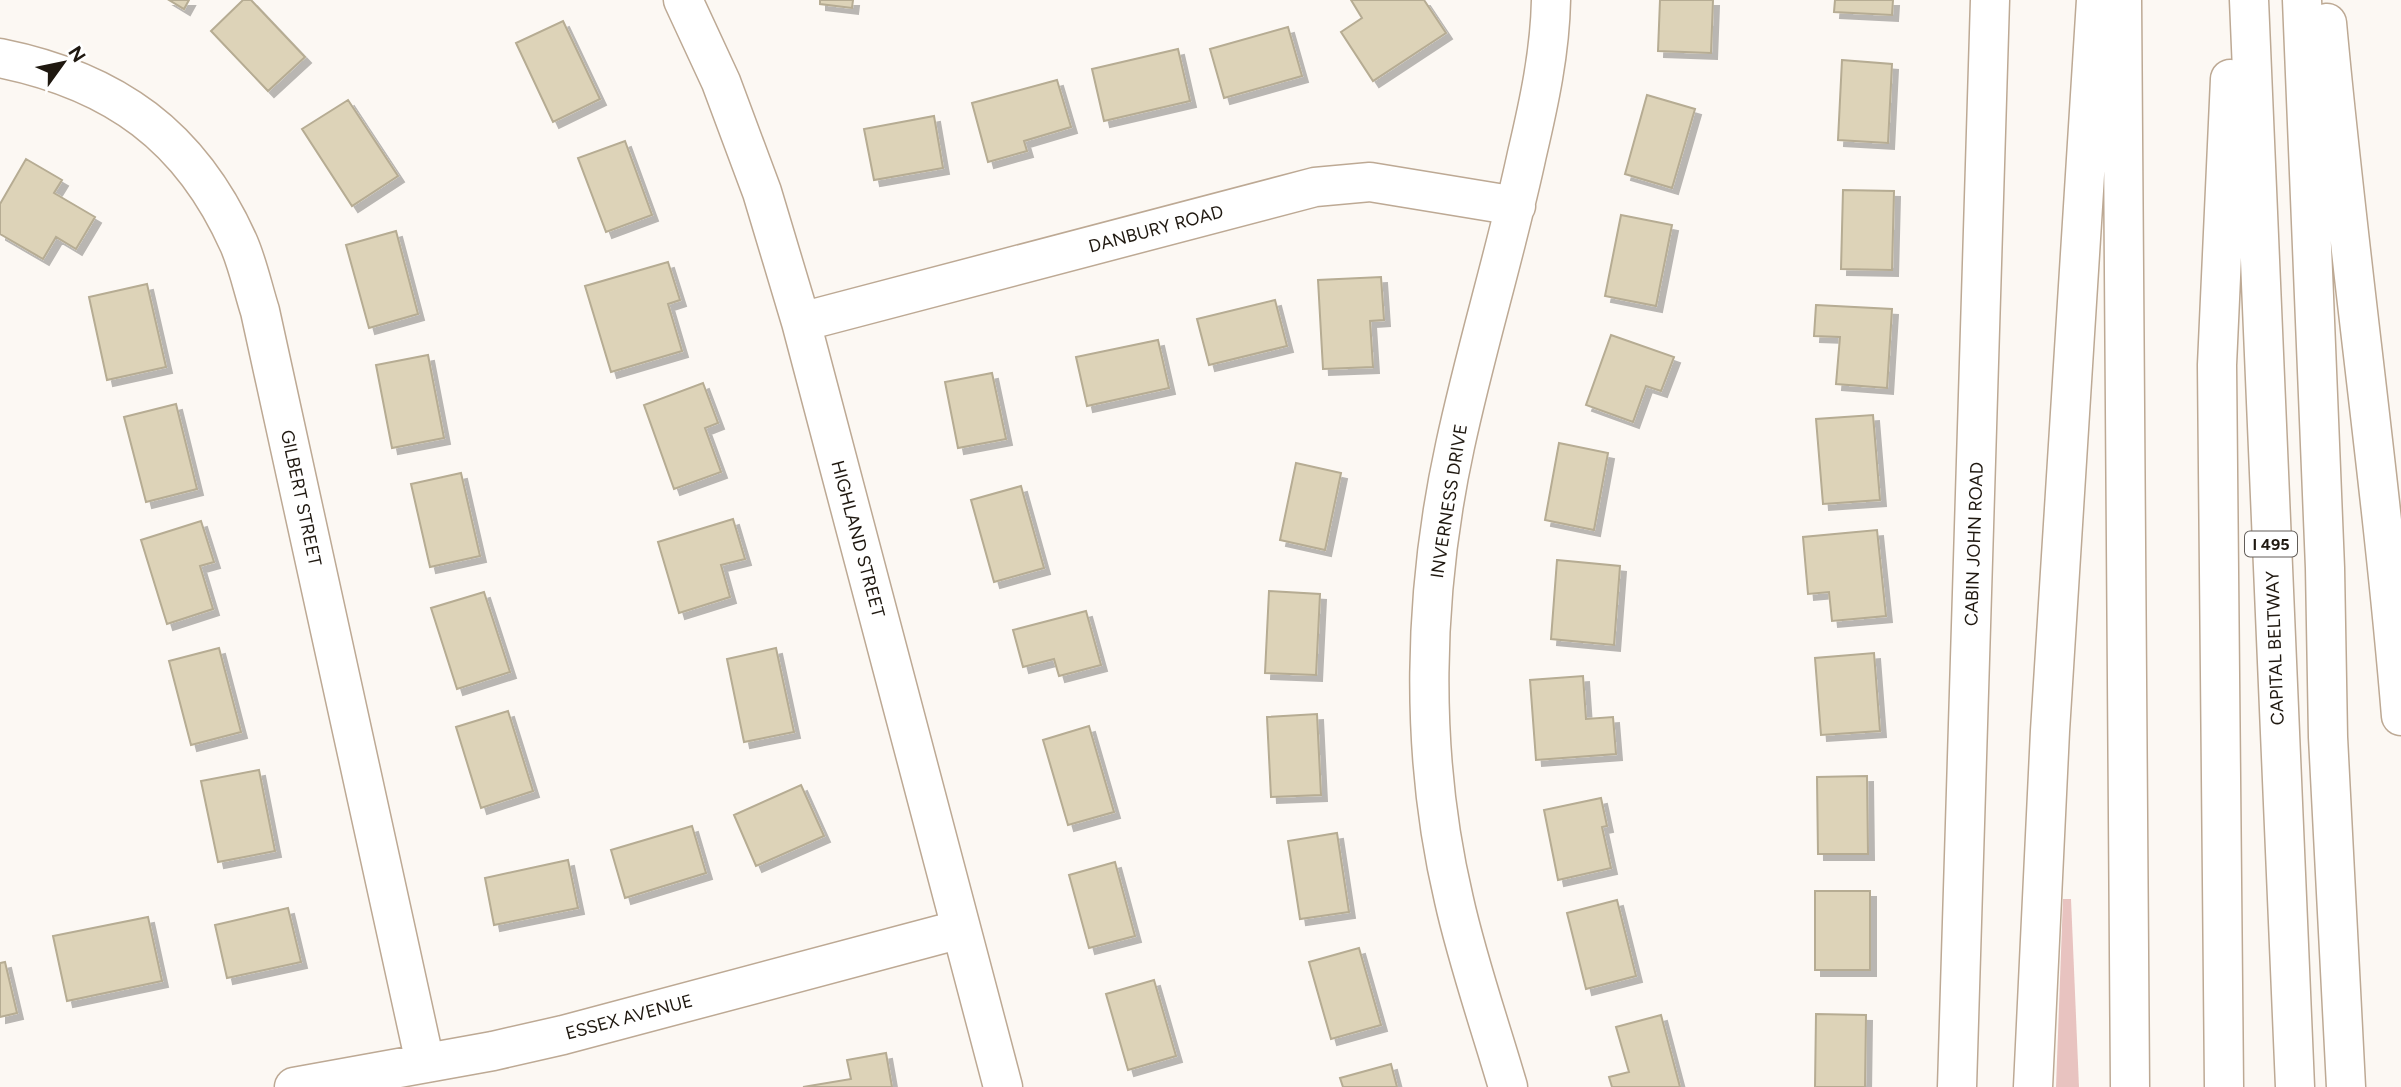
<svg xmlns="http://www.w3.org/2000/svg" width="2401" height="1087" viewBox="0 0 2401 1087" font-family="Figtree,sans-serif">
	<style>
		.green { fill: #e8c3c0 }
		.building { fill: #ddd3b8; stroke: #b6ac93; stroke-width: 2; filter: url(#shadow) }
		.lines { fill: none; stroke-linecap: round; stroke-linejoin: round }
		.minor-casing { stroke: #bda994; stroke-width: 41 }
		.motorway-casing { stroke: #bda994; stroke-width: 41 }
		.minor { stroke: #fff; stroke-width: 38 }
		.motorway { stroke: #fff; stroke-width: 38 }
		.labels { text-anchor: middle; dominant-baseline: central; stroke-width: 6; stroke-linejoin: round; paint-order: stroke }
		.shield { fill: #fff; stroke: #625d58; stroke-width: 2 }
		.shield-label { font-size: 16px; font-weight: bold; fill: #1f1810 }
		.street-label { font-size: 18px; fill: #1f1810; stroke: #fff }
	</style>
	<defs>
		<filter id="shadow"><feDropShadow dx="6" dy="6" stdDeviation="0" flood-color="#0004"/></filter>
	</defs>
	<rect width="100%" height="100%" fill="#fcf8f3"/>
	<path class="green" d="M2063,899h8l8,188h-23z"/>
	<path class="building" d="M169,0h20l-5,9z
		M243,0h8l54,57 -37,34 -57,-60z
		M820,0h33l-1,8 -32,-4z
		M1351,0h73l22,33 -73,48 -32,-49 21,-14z
		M1660,0h53l-2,53 -53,-2z
		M1835,0h58l-1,15 -58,-3z
		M563,21l37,78 -47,23 -37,-79z
		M1288,27l14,49 -78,22 -14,-49z
		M1178,49l12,52 -86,20 -12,-52z
		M1842,60l50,4 -4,79 -50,-3z
		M1057,80l14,47 -47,14 3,10 -39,11 -16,-59z
		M1647,95l48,14 -23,79 -47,-14z
		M348,100l50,76 -46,30 -50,-77z
		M934,116l9,52 -69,12 -10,-51z
		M625,141l27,74 -46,17 -28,-74z
		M26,159l36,21 -8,13 41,24 -19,32 -20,-12 -13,22 -43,-25v-30z
		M1843,190l51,1 -2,79 -51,-1z
		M1621,215l51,10 -16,81 -51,-10z
		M396,231l22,83 -49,14 -23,-83z
		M668,262l12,38 -12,4 14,47 -71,21 -26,-86z
		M1381,277l3,43 -14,1 3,46 -50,2 -5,-89z
		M147,284l19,83 -59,13 -18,-83z
		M1275,300l12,46 -78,19 -12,-46z
		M1816,305l76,4 -5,79 -51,-4 4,-47 -26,-1z
		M1611,335l63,22 -13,34 -15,-5 -13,36 -47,-17z
		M1158,340l11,48 -82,18 -11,-49z
		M428,355l16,83 -52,10 -16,-83z
		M992,373l14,66 -48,9 -13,-66z
		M703,383l15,40 -13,5 16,44 -47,17 -30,-84z
		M176,404l21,85 -51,13 -22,-85z
		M1873,415l7,85 -57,4 -7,-85z
		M1559,443l49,10 -14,77 -49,-10z
		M1296,463l45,10 -16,77 -45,-10z
		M461,473l19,83 -50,11 -19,-83z
		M1021,486l23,82 -50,14 -23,-82z
		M733,519l12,40 -24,6 9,32 -51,16 -21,-71z
		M201,521l13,41 -14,4 13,43 -46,15 -26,-84z
		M1877,530l9,86 -54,5 -3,-29 -21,2 -5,-57z
		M1557,560l63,6 -6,79 -63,-6z
		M1269,591l51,3 -4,81 -51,-2z
		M484,592l26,80 -53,17 -26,-81z
		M1086,611l15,54 -42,11 -5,-17 -31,8 -10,-37z
		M219,648l22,84 -50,13 -22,-84z
		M776,648l18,84 -50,10 -17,-83z
		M1874,653l6,78 -59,4 -6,-77z
		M1583,676l3,43 27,-2 3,37 -80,6 -6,-80z
		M508,711l25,80 -52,17 -25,-81z
		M1317,714l4,81 -50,2 -4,-80z
		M1089,726l25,86 -46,13 -25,-85z
		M259,770l16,81 -57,11 -17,-81z
		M1867,776l1,78h-50l-1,-77z
		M801,785l23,51 -68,30 -22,-51z
		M1601,798l6,28 -5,1 9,41 -53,12 -14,-70z
		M692,826l14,47 -81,25 -14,-48z
		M1337,833l12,79 -49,7 -12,-78z
		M568,860l10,48 -84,17 -9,-47z
		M1115,862l20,74 -46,12 -20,-73z
		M1815,891h55v79h-55z
		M1617,900l19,76 -50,13 -19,-76z
		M288,908l13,54 -74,16 -12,-53z
		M148,917l14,64 -95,20 -14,-65z
		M1359,948l22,77 -50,14 -22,-77z
		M5,962l12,51 -17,4v-54z
		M1154,980l22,76 -48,14 -22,-76z
		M1816,1014l50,1 -1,72h-50z
		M1661,1015l19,72h-68l-3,-10 20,-5 -13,-45z
		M886,1053l6,34h-89l48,-8 -4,-19z
		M1391,1064l6,23h-54l-3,-9z"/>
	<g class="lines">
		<g class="minor-casing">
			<path id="minor" d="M683,0l38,82 41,110 39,130 202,765
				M0,58c114,23 191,78 239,186 9,21 14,45 21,67l165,752
				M801,322l514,-135 55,-5 146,24
				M294,1087l199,-36 70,-16 398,-106
				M1508,1087c-18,-62 -40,-124 -54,-187 -35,-148 -31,-307 1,-454 21,-98 51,-194 72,-292 12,-51 23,-102 24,-154
				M1957,1087l33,-1087"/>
		</g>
		<g class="motorway-casing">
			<path id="motorway" d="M2122,0l8,1087
				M2249,0l46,1087
				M2302,0l23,568 3,169 18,350
				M2327,23c21,231 55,462 74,693
				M2033,1087l17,-356 46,-731
				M2224,1087l-7,-722 13,-286"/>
		</g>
		<use href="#minor" class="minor"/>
		<use href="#motorway" class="motorway"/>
	</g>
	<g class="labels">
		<rect class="shield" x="2245" y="531.5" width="52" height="25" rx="5"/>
		<g class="shield-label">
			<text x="2271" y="544">I 495</text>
		</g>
		<g class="street-label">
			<text transform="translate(1156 229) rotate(-15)">DANBURY ROAD</text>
			<text transform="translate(301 498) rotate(78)">GILBERT STREET</text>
			<text transform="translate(1449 501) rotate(-81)">INVERNESS DRIVE</text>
			<text transform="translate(858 539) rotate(75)">HIGHLAND STREET</text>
			<text transform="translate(1974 544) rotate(-88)">CABIN JOHN ROAD</text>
			<text transform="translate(2275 648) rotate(-92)">CAPITAL BELTWAY</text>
			<text transform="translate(629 1017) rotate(-15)">ESSEX AVENUE</text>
		</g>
	</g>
	<g transform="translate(63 63) rotate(57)" stroke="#ffffff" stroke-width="5" paint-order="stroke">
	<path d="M0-5L12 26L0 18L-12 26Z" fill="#1f1810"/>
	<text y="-10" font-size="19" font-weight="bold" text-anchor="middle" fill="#1f1810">N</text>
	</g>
</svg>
